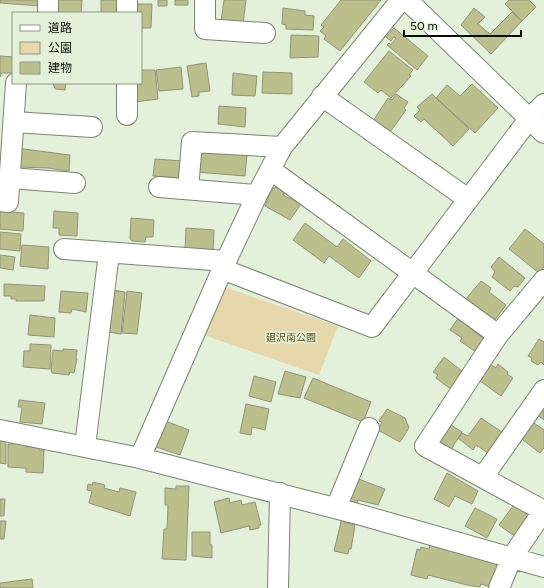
<svg xmlns="http://www.w3.org/2000/svg" width="544" height="588" viewBox="0 0 544 588" font-family="Figtree,'Noto Sans JP',sans-serif">
	<style>
		.green { fill: #e6d7ac }
		.building { fill: #bbbf8b; stroke: #91937b }
		.lines { fill: none; stroke-linecap: round; stroke-linejoin: round }
		.minor-casing { stroke: #798570; stroke-width: 22 }
		.minor { stroke: #fff; stroke-width: 20 }
		.labels { text-anchor: middle; dominant-baseline: central; stroke-width: 3.5; stroke-linejoin: round; paint-order: stroke }
		.park-label { font-size: 10px; fill: #614f13; stroke: #e4f1da }
	</style>
	<rect width="100%" height="100%" fill="#e4f1da"/>
	<path class="green" d="M221,286l117,40 -19,49 -121,-42z"/>
	<path class="building" d="M0,0h42l-1,6 -41,-3z
		M50,0h32l-1,13h-32z
		M101,0h19l1,13h-20z
		M158,0h9v6h-9z
		M175,0h13v5h-13z
		M224,0h22l-3,24 -22,-2z
		M341,0h40l-41,51 -16,-12 2,-3 -6,-5 4,-4 -3,-2z
		M509,0h20l7,7 -14,14 -17,-17z
		M133,4h19l-1,24h-10v-15h-8z
		M283,8l22,3v4l9,1 -1,14 -27,-1v-4l-4,-1z
		M474,8l11,9 -7,7 12,10 22,-22 10,9 -31,33 -30,-29z
		M394,28l34,28 -11,14 -30,-25 2,-2 2,2 5,-7 -2,-1 -3,4 -5,-4z
		M291,35l28,1 -1,21 -28,1z
		M389,51l24,19 -4,5 2,1 -20,22 -10,-8 -3,3 -14,-11z
		M0,56l13,1v16h-12l-1,4z
		M206,63l4,28 -11,1v4l-7,1 -5,-31z
		M181,67l2,22 -24,2 -3,-21z
		M141,70h14l3,29 -23,3 -2,-19h8z
		M263,72l29,1v21l-30,-1z
		M233,73l24,3 -2,20 -23,-1z
		M53,83h13l-1,7 -10,-1z
		M472,84l26,24 -23,25 -39,-35 11,-13 13,11z
		M396,94l12,8 -4,6 2,2 -16,22 -17,-11 15,-23 4,2z
		M432,94l37,35 -16,17 -29,-27 -3,3 -7,-6 6,-6 -3,-3z
		M219,106l27,2 -1,19 -27,-3z
		M16,148l54,7 -1,16 -21,-3 -28,-1z
		M198,150l49,4 -2,22 -49,-4z
		M155,159l28,2 -4,17 -26,-2z
		M276,187l9,4 -2,4 18,9 -11,16 -25,-14 7,-17z
		M0,211l24,2 -1,18 -23,-2z
		M54,211l24,2 -1,23 -18,-1v-7h-6z
		M131,218l23,2 -1,17h-7l-1,5 -13,-1 -2,-2z
		M305,223l32,24 6,-8 28,22 -12,17 -30,-22 -5,7 -31,-23z
		M186,228l28,2 -1,23 -28,-2z
		M525,229l19,15v23l-5,6 -30,-24z
		M0,232l21,2 -1,17 -20,-2z
		M22,245l27,2 -1,22 -28,-3z
		M0,255l15,2 -2,13 -13,-2z
		M499,257l26,21 -7,9 -4,-1 -4,5 -18,-14 3,-5 -4,-5z
		M481,281l10,7 -2,4 17,13 -12,16 -29,-21z
		M4,284l41,2 -1,15h-28v-2h-5v-3h-7z
		M112,290l13,2 -4,42 -13,-2z
		M61,291l27,2 -2,19 -14,-3 -1,4 -12,-1z
		M127,291l15,2 -5,41 -15,-1z
		M30,315l25,3 -1,19 -26,-2z
		M459,317l15,10 -2,3 13,9 -9,13 -16,-11 2,-3 -12,-8z
		M539,339l5,3v23l-3,-3 -3,3 -7,-4 1,-3 -4,-2z
		M30,344l21,1 -1,24 -27,-2 1,-16h6z
		M63,349l14,1 -1,8 1,1 -3,14 -4,-1 -1,3 -17,-2 -1,-3 2,-20 10,1z
		M444,357l18,14 -3,4 3,2 -10,13 -16,-12 2,-3 -5,-3z
		M490,364l6,4 2,-4 10,8 -1,2 6,4 -12,18 -25,-18z
		M285,371l21,6 -6,21 -22,-4z
		M254,376l22,6 -5,20 -22,-6z
		M313,378l58,24 -8,20 -59,-24z
		M19,400l26,3 -3,21 -22,-2 2,-15h-4z
		M544,402v18l-8,-6z
		M246,404l23,5 -4,21 -13,-3 -1,8 -11,-2z
		M387,409l18,9 4,10 -9,14 -22,-12 4,-8 -3,-1z
		M481,418l24,16 -14,21 -15,-10 -3,5 -15,-12 4,-5 6,3z
		M165,421l24,9 -9,25 -24,-8z
		M445,421l17,11 -12,19 -17,-11z
		M531,421l13,9v18l-4,5 -21,-16z
		M0,441h6v23l-6,-1z
		M14,442l12,3v2l13,-2v5h5l-1,23 -17,-1v-4l-18,-1v-23h6z
		M447,473l31,18 -6,13 -17,-8 -6,11 -15,-8z
		M356,478l29,11 -7,16 -20,-5 -1,3 -7,-2z
		M93,482l12,3 -1,3 15,4 1,-4 16,4 -6,24 -41,-13 3,-12 -5,-1 1,-6 4,1z
		M176,486h13l-3,74 -24,-1 2,-30h3l1,-24h-3v-17l11,1z
		M229,498l1,5 11,-3 1,5 13,-3 6,23h-2v3l-9,2 -1,-4 -28,7 -7,-31z
		M0,499h5l-1,17h-4z
		M516,502l17,13 -17,22 -17,-12z
		M475,508l22,11 -10,19 -22,-12z
		M342,518l3,1 -1,3 11,3 -4,24h-2l-1,5 -14,-3z
		M0,521h6l-2,18h-4z
		M192,532h18v12l2,1v13l-20,-2z
		M430,545l70,15 -9,27 -10,-3 -1,3 -13,-2 -39,-10 -1,4 -16,-4 6,-26 3,1 1,-3 8,2z
		M32,579l1,9h-33v-5z"/>
	<g class="lines">
		<g class="minor-casing">
			<path id="minor" d="M127,0v13
				M205,0v29l60,4
				M407,0l137,133
				M48,13v-13
				M322,96l146,103
				M127,115v-32
				M14,122l78,5
				M271,170l227,165
				M10,178l65,5
				M159,187l98,8
				M188,189l4,-47 90,5
				M0,201l8,1 8,-119
				M64,249l162,12
				M222,269l150,58 157,-208 15,-15
				M0,430l140,28 214,55 190,54
				M85,446l24,-193
				M140,458l86,-197 31,-66 25,-48 119,-147
				M483,477l61,-87
				M336,508l33,-80
				M544,511l-119,-65 73,-111 46,-55
				M278,588l2,-95
				M499,588l13,-31 32,-47"/>
		</g>
		<use href="#minor" class="minor"/>
	</g>
	<g class="labels">
		<g class="park-label">
			<text x="291" y="337">廻沢南公園</text>
		</g>
	</g>
	<rect x="12" y="12" width="130" height="72" fill="#e4f1da" stroke="#8c9685"/>
	<rect x="20" y="25" width="20" height="6" fill="#ffffff" stroke="#8c9685"/>
	<text x="48" y="32" font-size="12" fill="#090d06">道路</text>
	<rect x="20" y="42" width="20" height="12" fill="#e6d7ac" stroke="#8c9685"/>
	<text x="48" y="52" font-size="12" fill="#090d06">公園</text>
	<rect x="20" y="62" width="20" height="12" fill="#bbbf8b" stroke="#8c9685"/>
	<text x="48" y="72" font-size="12" fill="#090d06">建物</text>
	<path d="M404 30v6h117v-6" fill="none" stroke="#090d06" stroke-width="2"/>
	<text x="410" y="30" font-size="12" fill="#090d06" stroke="#e4f1da" stroke-width="3" paint-order="stroke">50 m</text>
</svg>
